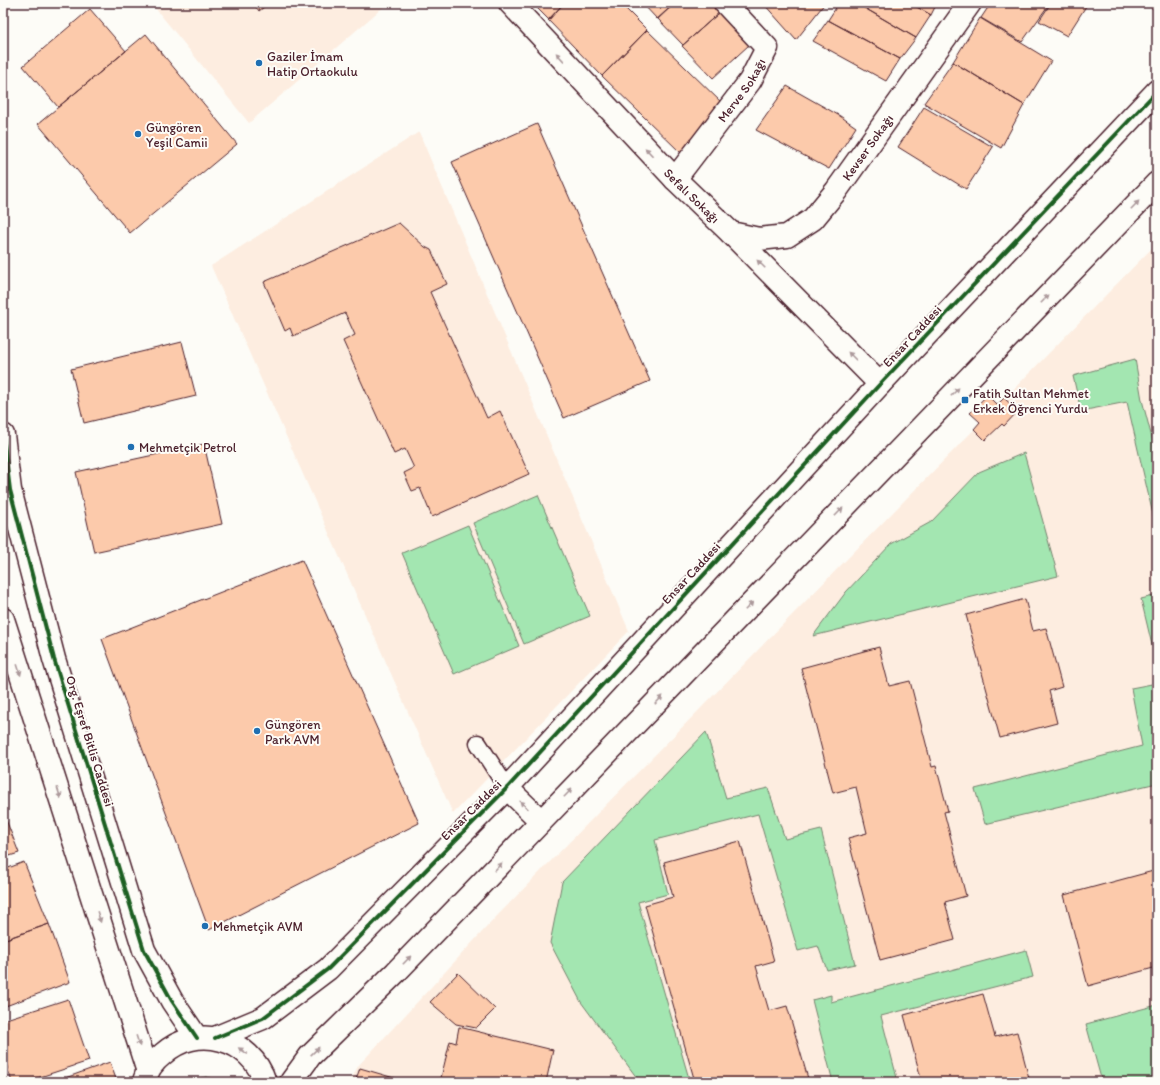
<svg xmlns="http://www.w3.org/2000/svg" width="1160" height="1085" viewBox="0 0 1160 1085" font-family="Itim,sans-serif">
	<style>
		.built { fill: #fdede0 }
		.green { fill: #a3e6b1; stroke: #76826e }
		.building { fill: #fccaab; stroke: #4a1f2b }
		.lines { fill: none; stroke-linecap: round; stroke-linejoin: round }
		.lane-casing { stroke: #4a1f2b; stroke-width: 19 }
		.street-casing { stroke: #4a1f2b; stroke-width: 25 }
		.secondary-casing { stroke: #4a1f2b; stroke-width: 25 }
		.lane { stroke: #fdfcf7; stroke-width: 16 }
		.street { stroke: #fdfcf7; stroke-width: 22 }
		.secondary { stroke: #fdfcf7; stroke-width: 22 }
		.cycleway-casing { stroke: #fdfcf7; stroke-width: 6 }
		.cycleway { stroke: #1b5e20; stroke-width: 4 }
		.oneway { fill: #ac999b }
		.poi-dot { fill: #1f6fb2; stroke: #fdfcf7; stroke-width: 1.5 }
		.labels { text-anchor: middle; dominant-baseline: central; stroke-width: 4; stroke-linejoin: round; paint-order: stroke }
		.poi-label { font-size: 13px; fill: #4a1f2b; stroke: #fdfcf7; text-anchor: start }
		.street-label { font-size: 13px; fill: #4a1f2b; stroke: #fdfcf7 }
	</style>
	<rect width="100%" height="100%" fill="#fdfcf7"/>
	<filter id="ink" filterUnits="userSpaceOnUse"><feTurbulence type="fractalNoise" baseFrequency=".025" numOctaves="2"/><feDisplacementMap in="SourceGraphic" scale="8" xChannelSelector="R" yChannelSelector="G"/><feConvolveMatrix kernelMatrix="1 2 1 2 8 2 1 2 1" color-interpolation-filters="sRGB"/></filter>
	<g filter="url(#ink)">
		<path class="built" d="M151,3h237l-139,120z
			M419,132l210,499 -176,183 -242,-548z
			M1157,243v839h-807l8,-16 138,-149z"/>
		<path class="green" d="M1135,359l7,41 15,57v75l-30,-130 -46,9 -8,-35z
			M1024,453l34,123 -245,60 33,-44 45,-48 40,-22 48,-50z
			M538,495l52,121 -66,28 -51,-121z
			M468,525l51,121 -65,28 -52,-121z
			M1157,595v71l-16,-67z
			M1157,683v100l-172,41 -10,-35 167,-43 -11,-58z
			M706,732l20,66 42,-10 17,51 36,-9 34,134 -28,6 -9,-24 -20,5 -40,-137 -103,26 13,54 -30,8 52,180h-50l-59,-80 -31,-59 12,-61z
			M1026,950l7,27 -152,39 17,66h-65l-21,-82 19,-5v7z
			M1157,1005v77h-55l-16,-58z
			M206,1077l10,3 3,2h-28l5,-3z"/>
		<path class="building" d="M253,3h16l-10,8z
			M532,3h32l-15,17z
			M564,3h56l27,27 -45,46 -54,-56z
			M642,3h33l-18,16z
			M675,3h37l8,9 -37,33 -25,-26z
			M763,3h62l-29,37z
			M839,3h17l60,35 -16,21 -72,-39z
			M856,3h54l21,12 -15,23z
			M910,3h27l-6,12z
			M991,3h59l-28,39 -41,-24z
			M1051,3h37l-21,33 -28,-15z
			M90,9l36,42 -68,56 -35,-41z
			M720,12l29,33 -36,33 -31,-32z
			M980,18l71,43 -27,44 -71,-43z
			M828,20l72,39 -14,22 -73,-40z
			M647,30l77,75 -42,49 -80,-78z
			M146,34l91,110 -107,89 -92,-109z
			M953,62l71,43 -23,43 -77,-45z
			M787,86l53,30 16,11 -27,42 -73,-39z
			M924,107l69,40 -27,42 -68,-42z
			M537,124l113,257 -86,37 -112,-256z
			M399,223l26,24 6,3 16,34 -17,8 57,126 13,-7 29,63 -97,43 -12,-29 -8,3 -8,-18 10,-5 -9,-19 -11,5 -51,-113 12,-6 -10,-22 -52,23 -3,-8 -5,3 -21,-49z
			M182,342l14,54 -112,27 -13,-54z
			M987,395l10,10 7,-7 14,13 -14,15 -2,-2 -17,16 -11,-11 6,-7 -10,-9z
			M204,444l18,80 -128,28 -18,-80z
			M302,560l117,263 -210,107 -107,-291z
			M1025,599l8,32 13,-3 16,59 -13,4 8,32 -57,15 -34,-123z
			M879,647l10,39 21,-5 22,86 4,-1 12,45 -4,1 22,84 -21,6 10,38 -75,20 -32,-122 19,-5 -11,-46 -23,6 -32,-125z
			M3,812l16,41 -16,5z
			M740,841l34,120 -18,5 13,45 18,-5 22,76h-114l-50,-177 28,-8 -9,-35z
			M24,862l25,62 -46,16v-70z
			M1157,870v97l-69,19 -24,-91z
			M49,924l21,58 -67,25v-67z
			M458,973l37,36 -19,19 -20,-4 -26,-22z
			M983,994l12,43 22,-5 13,50h-108l-18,-67z
			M68,999l21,62 -64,21h-13l-9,-28v-34z
			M459,1027l94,23 -7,32h-106l10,-41 6,2z
			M110,1062l7,20h-63z
			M360,1068l41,12v2h-46z"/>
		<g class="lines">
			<g class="lane-casing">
				<path id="lane" d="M478,743l29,45"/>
			</g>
			<g class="street-casing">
				<g id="street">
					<path id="s1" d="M510,3l165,176 56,54 149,151"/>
					<path id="s2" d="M675,179l75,-98 17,-33 -42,-45"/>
					<path id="s3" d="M731,233l28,6 28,-3 26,-17 23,-28 134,-188"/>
				</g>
			</g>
			<g class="secondary-casing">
				<path id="secondary" d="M3,435l7,55 44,169 90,291 28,51 25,37
					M3,619l145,453
					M507,788l34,33
					M215,1038l48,-20 65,-49 179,-181 373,-404 277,-293
					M144,1081c3,-11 10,-20 19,-27 34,-31 88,-16 102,28
					M291,1082l19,-26 86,-84 761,-789"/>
			</g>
			<use href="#lane" class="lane"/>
			<use href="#street" class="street"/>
			<use href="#secondary" class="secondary"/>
			<g class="cycleway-casing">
				<path id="cycleway" d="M3,435l7,55 44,169 90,291 28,51 25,37
					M215,1038l48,-20 65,-49 179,-181 373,-404 277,-293"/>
			</g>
			<use href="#cycleway" class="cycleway"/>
		</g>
		<defs><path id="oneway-solid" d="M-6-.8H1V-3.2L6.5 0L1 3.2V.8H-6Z"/></defs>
		<g class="oneway">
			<use href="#oneway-solid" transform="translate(560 57) rotate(-133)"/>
			<use href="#oneway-solid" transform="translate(649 152) rotate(-133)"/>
			<use href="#oneway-solid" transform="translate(1135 205) rotate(-46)"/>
			<use href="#oneway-solid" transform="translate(761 264) rotate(-135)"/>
			<use href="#oneway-solid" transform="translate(1045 299) rotate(-46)"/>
			<use href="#oneway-solid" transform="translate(852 356) rotate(-135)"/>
			<use href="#oneway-solid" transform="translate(955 392) rotate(-46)"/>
			<use href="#oneway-solid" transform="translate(839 512) rotate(-46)"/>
			<use href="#oneway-solid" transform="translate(749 606) rotate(-46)"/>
			<use href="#oneway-solid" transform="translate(19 670) rotate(72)"/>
			<use href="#oneway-solid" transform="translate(659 700) rotate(-46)"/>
			<use href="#oneway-solid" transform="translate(59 793) rotate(72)"/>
			<use href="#oneway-solid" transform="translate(568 793) rotate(-46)"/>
			<use href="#oneway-solid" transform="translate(524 805) rotate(-136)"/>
			<use href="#oneway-solid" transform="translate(498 867) rotate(-46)"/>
			<use href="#oneway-solid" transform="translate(99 917) rotate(72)"/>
			<use href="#oneway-solid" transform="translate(407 960) rotate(-46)"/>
			<use href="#oneway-solid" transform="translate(138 1041) rotate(72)"/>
			<use href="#oneway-solid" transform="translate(243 1051) rotate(-145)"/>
			<use href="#oneway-solid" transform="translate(315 1051) rotate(-44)"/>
		</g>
	</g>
	<g class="poi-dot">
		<circle cx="259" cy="63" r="4"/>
		<circle cx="138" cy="134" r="4"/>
		<rect x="961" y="396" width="8" height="8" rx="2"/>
		<circle cx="131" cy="447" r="4"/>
		<circle cx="257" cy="731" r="4"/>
		<circle cx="205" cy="926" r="4"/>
	</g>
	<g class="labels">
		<g class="poi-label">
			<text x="267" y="56">Gaziler İmam<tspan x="267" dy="15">Hatip Ortaokulu</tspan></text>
			<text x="146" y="127">Güngören<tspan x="146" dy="15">Yeşil Camii</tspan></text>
			<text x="973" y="393">Fatih Sultan Mehmet<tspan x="973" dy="15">Erkek Öğrenci Yurdu</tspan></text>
			<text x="139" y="447">Mehmetçik Petrol</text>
			<text x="265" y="724">Güngören<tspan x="265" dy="15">Park AVM</tspan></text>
			<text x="213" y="926">Mehmetçik AVM</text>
		</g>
		<g class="street-label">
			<text stroke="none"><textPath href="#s2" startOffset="111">Merve Sokağı</textPath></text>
			<text stroke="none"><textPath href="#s3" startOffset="178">Kevser Sokağı</textPath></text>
			<text stroke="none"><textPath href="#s1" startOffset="265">Sefalı Sokağı</textPath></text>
			<text transform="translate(912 336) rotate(-47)">Ensar Caddesi</text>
			<text transform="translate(691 573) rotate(-47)">Ensar Caddesi</text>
			<text transform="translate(90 741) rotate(73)">Org. Eşref Bitlis Caddesi</text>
			<text transform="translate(471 810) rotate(-45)">Ensar Caddesi</text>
		</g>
	</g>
	<rect width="1160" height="1085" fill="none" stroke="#fdfcf7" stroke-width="16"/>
	<rect x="8" y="8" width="1144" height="1069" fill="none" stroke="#4a1f2b" stroke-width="1.5" filter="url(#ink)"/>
</svg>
